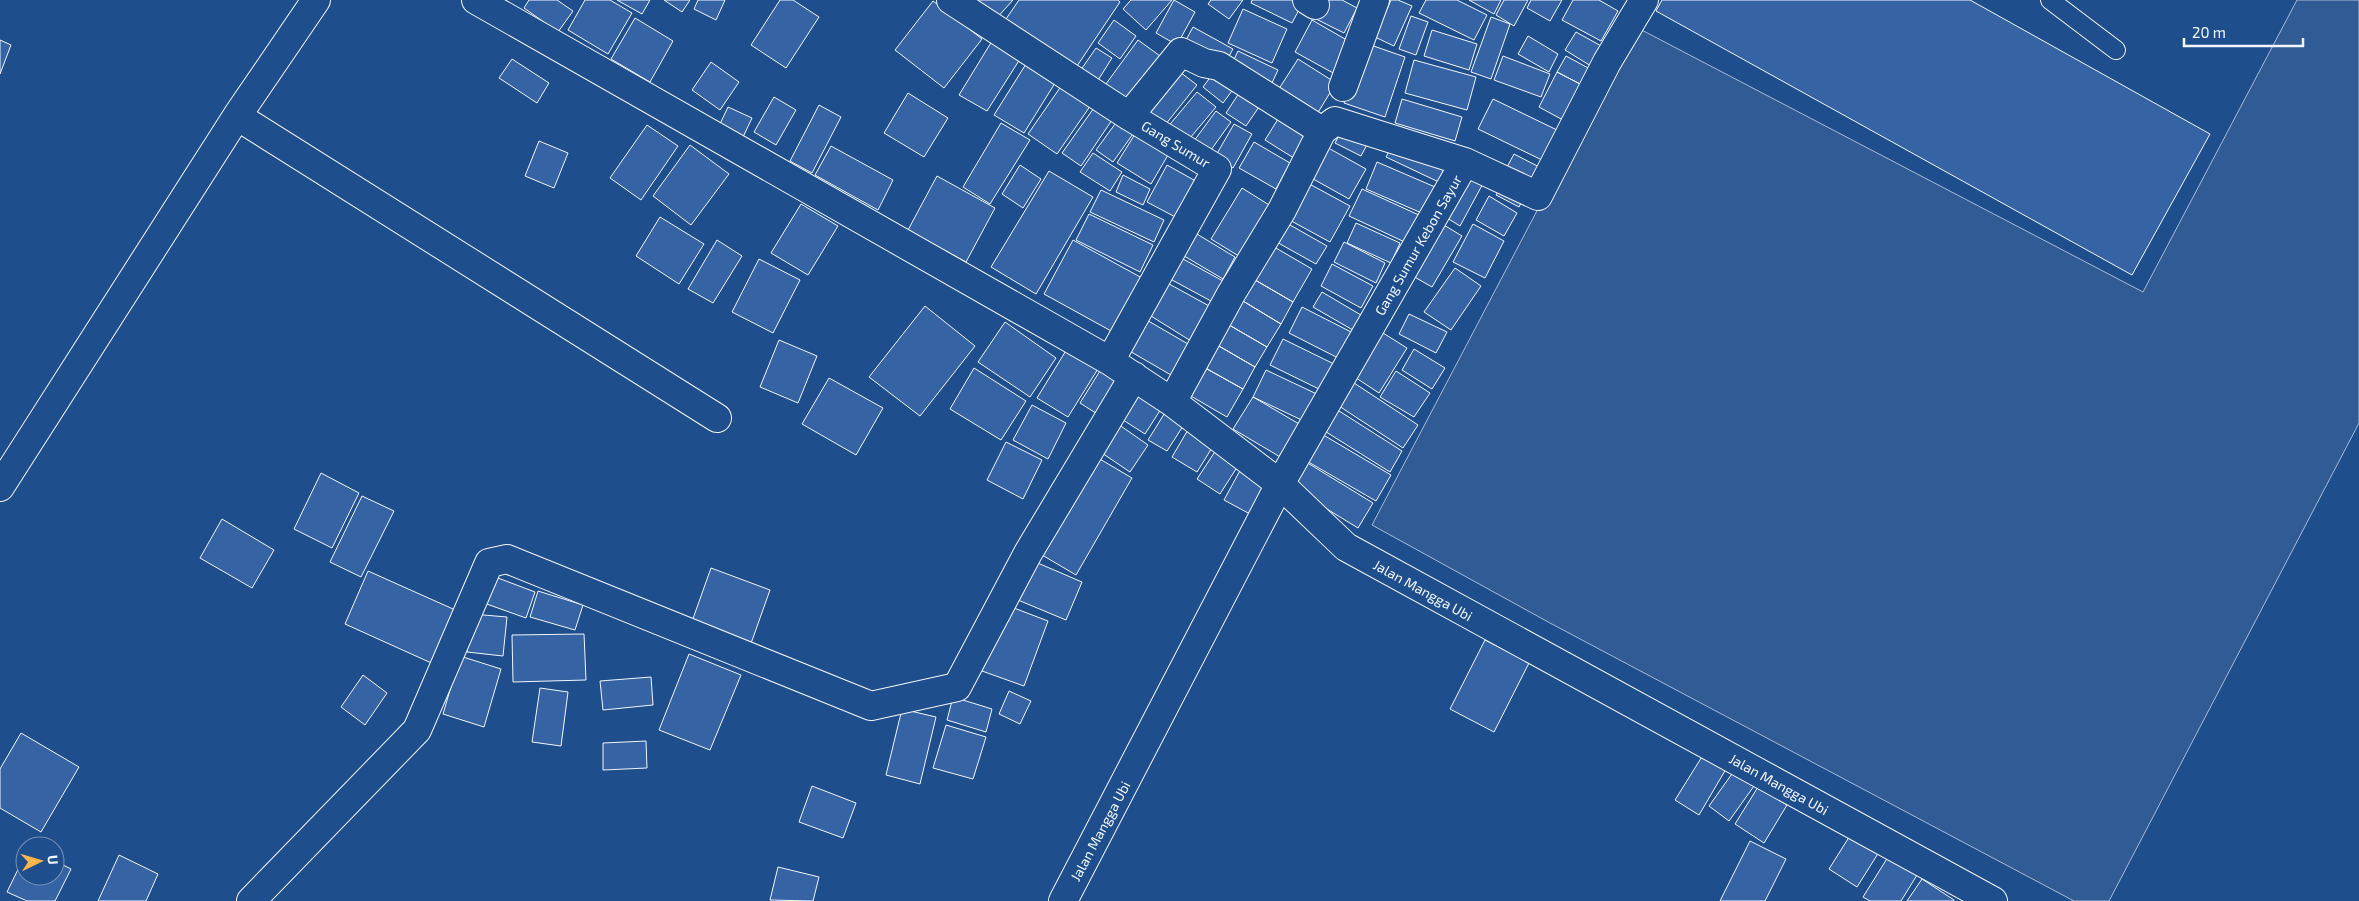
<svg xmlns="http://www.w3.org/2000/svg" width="2359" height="901" viewBox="0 0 2359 901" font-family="'Exo 2',sans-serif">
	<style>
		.built { fill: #305b95; stroke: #a8bbd7 }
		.building { fill: #3563a3; stroke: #f2f6ff }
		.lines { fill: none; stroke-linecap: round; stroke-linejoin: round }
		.lane-casing { stroke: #f2f6ff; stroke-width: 20 }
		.street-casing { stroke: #f2f6ff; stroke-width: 30 }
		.lane { stroke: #1f4e8c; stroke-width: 18 }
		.street { stroke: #1f4e8c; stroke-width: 28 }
		.labels { text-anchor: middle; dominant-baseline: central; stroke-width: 4; stroke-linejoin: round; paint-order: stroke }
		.street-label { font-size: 14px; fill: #f2f6ff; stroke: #1f4e8c }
	</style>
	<rect width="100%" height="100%" fill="#1f4e8c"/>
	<path class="built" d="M2297,0h62v423l-250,478h-35l-524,-278 -178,-98 262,-499 509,266z"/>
	<path class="building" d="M529,0h28l16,11 -15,21 -34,-24z
		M585,0h25l22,13 -24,41 -40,-24z
		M617,0h33l-8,14z
		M664,0h26l-8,12z
		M698,0h27l-9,20 -22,-11z
		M780,0h13l26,17 -33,51 -35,-23z
		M970,0h43l-19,21z
		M1019,0h99l2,2 -43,64 -71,-47z
		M1131,0h41l-26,30 -23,-21z
		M1174,0l21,12 -18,33 -21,-12z
		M1211,0h32l-14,19 -21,-15z
		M1252,0h47l4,2 -11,21 -41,-20z
		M1324,0h18l15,8 -13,25 -30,-15z
		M1391,0h7l14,6 -18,40 -19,-9z
		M1426,0h31l30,15 -13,25 -55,-27z
		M1469,0h32l-7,14z
		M1504,0h24l-14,26 -18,-11z
		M1531,0h31l-12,21 -23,-13z
		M1573,0h26l19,11 -17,30 -39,-21z
		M1662,0h308l240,134 -78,141 -476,-264z
		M933,1l49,38 -38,49 -49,-38z
		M1243,9l44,20 -15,34 -44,-20z
		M1411,16l17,6 -12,33 -17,-6z
		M1491,17l19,7 -19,55 -20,-7z
		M635,18l38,23 -23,41 -39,-23z
		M1114,20l22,16 -16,23 -22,-16z
		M1312,20l40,23 -17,31 -40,-22z
		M1193,27l40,22 -9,16 -39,-23z
		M1432,30l45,14 -8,26 -45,-14z
		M1576,32l27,15 -12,19 -26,-16z
		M1528,36l30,18 -9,18 -31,-18z
		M0,40l11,5 -11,29z
		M1138,40l29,21 -36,48 -28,-21z
		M992,41l28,18 -33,52 -28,-16z
		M1365,43l40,14 -20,60 -41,-14z
		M1096,48l16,10 -17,27 -17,-11z
		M1238,51l40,19 -8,17 -40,-19z
		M1031,56l29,19 -36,58 -30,-18z
		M1503,56l47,18 -9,23 -47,-17z
		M1566,56l24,13 -8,16 -25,-13z
		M512,59l37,24 -12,20 -38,-25z
		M1298,59l38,24 -22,36 -39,-24z
		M1414,60l62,17 -9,33 -62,-17z
		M711,62l28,20 -19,28 -28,-20z
		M1172,66l25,19 -36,45 -24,-19z
		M1217,68l20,16 -14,19 -20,-16z
		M1557,72l25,13 -19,35 -24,-13z
		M1064,82l29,20 -36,52 -29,-20z
		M1245,84l20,14 -19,28 -20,-13z
		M1197,92l19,15 -31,37 -19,-15z
		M908,93l40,25 -24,39 -40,-24z
		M774,97l22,13 -20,35 -22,-13z
		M1402,99l60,18 -7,24 -60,-18z
		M1493,99l64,31 -15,30 -64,-31z
		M819,105l22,12 -29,56 -22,-12z
		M1096,105l18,12 -33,49 -19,-13z
		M728,107l24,11 -9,19 -24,-11z
		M1216,111l15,11 -25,35 -15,-12z
		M1283,111l32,20 -18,29 -32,-20z
		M1118,120l17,11 -22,31 -17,-12z
		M1001,123l29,17 -40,64 -27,-17z
		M1234,124l18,10 -19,34 -18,-11z
		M647,125l31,21 -37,54 -31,-22z
		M1344,126l26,13 -9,17 -26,-13z
		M1135,134l33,21 -17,29 -34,-21z
		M539,141l29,12 -14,35 -29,-12z
		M1254,142l36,21 -14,26 -37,-21z
		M1394,142l56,28 -7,14 -57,-27z
		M690,145l39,29 -38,51 -38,-29z
		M1323,145l43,24 -17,30 -43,-24z
		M831,146l62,34 -15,30 -63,-35z
		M1093,153l29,19 -12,19 -30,-19z
		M1514,154l31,16 -8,15 -31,-16z
		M1377,162l65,28 -11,27 -65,-28z
		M1020,165l21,14 -18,29 -21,-14z
		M1167,165l34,19 -20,36 -34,-18z
		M1470,169l16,9 -26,48 -16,-10z
		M1049,171l44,26 -57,97 -45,-27z
		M1123,175l27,14 -7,16 -27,-13z
		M937,176l58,32 -29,54 -58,-32z
		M1304,181l46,25 -20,36 -46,-25z
		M1503,183l22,12 -6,12 -23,-12z
		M1242,188l32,20 -32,50 -31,-19z
		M1362,189l59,27 -12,28 -60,-28z
		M1101,190l63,30 -10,22 -64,-30z
		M1489,196l28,17 -13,23 -28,-16z
		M801,204l37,22 -30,49 -37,-22z
		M1089,214l64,31 -13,27 -64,-32z
		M660,217l44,27 -25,40 -43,-28z
		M1434,219l28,17 -30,51 -28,-16z
		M1283,221l44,25 -11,18 -43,-24z
		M1356,223l44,20 -9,20 -44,-20z
		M1473,224l31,17 -19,37 -32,-16z
		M1187,228l48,29 -12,22 -49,-29z
		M717,240l25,16 -29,47 -25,-14z
		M1073,240l69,38 -29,54 -69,-38z
		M1344,242l41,21 -9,20 -42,-21z
		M1269,244l43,25 -19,33 -43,-25z
		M1172,253l51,28 -12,20 -50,-27z
		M759,259l41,21 -27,53 -41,-21z
		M1332,264l41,22 -12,22 -40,-22z
		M1455,268l26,18 -30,44 -27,-18z
		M1250,277l43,25 -12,22 -43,-26z
		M1160,279l51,28 -20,34 -48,-30z
		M1322,292l44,26 -8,15 -45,-26z
		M1238,298l43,26 -14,23 -43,-25z
		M925,306l50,40 -55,70 -51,-39z
		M1302,307l55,28 -13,26 -55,-28z
		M1409,314l38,18 -11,21 -37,-19z
		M1138,315l50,29 -17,31 -50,-29z
		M1005,322l51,36 -26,39 -52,-35z
		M1224,322l43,25 -12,20 -43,-25z
		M1375,328l32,20 -28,45 -32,-21z
		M1283,339l53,26 -13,26 -53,-26z
		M779,340l38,16 -19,47 -38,-16z
		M1212,342l43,25 -12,22 -43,-24z
		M1070,344l31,20 -33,53 -31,-19z
		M1414,349l31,19 -13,21 -30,-19z
		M1200,365l43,24 -16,28 -43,-25z
		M1103,366l22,14 -23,37 -22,-14z
		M974,368l52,33 -25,39 -51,-31z
		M1266,370l55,26 -13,27 -55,-26z
		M1396,371l34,22 -16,24 -34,-20z
		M829,378l54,30 -27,47 -54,-31z
		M1351,381l67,44 -15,23 -67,-44z
		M1136,392l25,17 -16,25 -25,-16z
		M1253,397l53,31 -19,33 -54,-32z
		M1032,405l34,18 -18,36 -35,-19z
		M1336,409l66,42 -12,21 -67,-42z
		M1166,411l19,12 -18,28 -19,-11z
		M1118,424l30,21 -18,27 -31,-21z
		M1189,428l26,15 -18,29 -25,-15z
		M1320,433l71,42 -15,26 -71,-41z
		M1006,442l36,18 -19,39 -36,-19z
		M1218,447l23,14 -21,33 -23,-15z
		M1093,455l39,23 -56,97 -39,-23z
		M1306,462l67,41 -15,25 -67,-41z
		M1243,465l25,13 -18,36 -26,-14z
		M321,473l38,20 -27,55 -38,-19z
		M362,496l32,15 -33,66 -31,-15z
		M222,519l52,31 -22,38 -52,-30z
		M1033,561l49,21 -16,38 -48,-20z
		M711,568l59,22 -21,59 -59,-22z
		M368,571l94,42 -24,53 -93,-42z
		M490,575l45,17 -9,26 -45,-16z
		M538,591l45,14 -8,25 -45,-13z
		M1006,605l42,16 -24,65 -42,-15z
		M472,614l35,3 -4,39 -36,-4z
		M584,634l2,46 -73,2 -1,-47z
		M1485,640l44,23 -35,69 -44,-23z
		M689,654l52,21 -31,75 -51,-20z
		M460,656l41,13 -17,58 -41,-13z
		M363,675l24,18 -22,32 -24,-18z
		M651,677l2,28 -50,5 -3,-29z
		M540,688l28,4 -7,54 -29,-4z
		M1009,691l22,10 -11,23 -21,-10z
		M953,697l39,12 -6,23 -39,-12z
		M902,709l34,8 -16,67 -34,-9z
		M946,725l40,12 -13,42 -40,-11z
		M21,733l58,34 -38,65 -41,-24v-39z
		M646,741l1,27 -44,2v-27z
		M1703,755l23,14 -27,46 -24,-15z
		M1734,771l20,15 -25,35 -20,-15z
		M812,786l44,17 -13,35 -44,-16z
		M1758,787l29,18 -23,38 -29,-19z
		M1851,834l28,18 -22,35 -28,-18z
		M1750,841l36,18 -21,42h-45z
		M25,855v21h30v-15l16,8 -16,32h-28l-20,-9z
		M119,855l39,19 -12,27h-48z
		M1888,857l29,18 -16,26h-31l-7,-4z
		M778,867l41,10 -6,24 -43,-1z
		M1922,879l32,21v1h-47z"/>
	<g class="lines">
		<g class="lane-casing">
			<path id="lane" d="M2050,0l66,50"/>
		</g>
		<g class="street-casing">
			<path id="street" d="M476,0l634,361 62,41 108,82 66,63 647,354
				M951,0l178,116 88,53 -107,192
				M1307,0l8,5
				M1343,87l32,-87
				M237,116l480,302
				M1129,116l52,-64 23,11 15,3 103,65
				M1172,402l59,-108 51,-84 40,-79 13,-10 130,41
				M0,487l237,-371 79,-116
				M251,901l166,-171 72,-167 18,-4 364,147 86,-19 71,-134 106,-177
				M1063,901l217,-417 185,-322 73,34 69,-134 37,-62"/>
		</g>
		<use href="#lane" class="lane"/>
		<use href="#street" class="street"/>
	</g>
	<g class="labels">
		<g class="street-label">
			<text transform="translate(1176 144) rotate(31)">Gang Sumur</text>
			<text transform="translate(1418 245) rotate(-60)">Gang Sumur Kebon Sayur</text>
			<text transform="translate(1423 590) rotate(29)">Jalan Mangga Ubi</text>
			<text transform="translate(1779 784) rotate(29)">Jalan Mangga Ubi</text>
			<text transform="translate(1100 831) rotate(-62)">Jalan Mangga Ubi</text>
		</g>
	</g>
	<g transform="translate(40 861) rotate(85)"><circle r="24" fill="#1f4e8c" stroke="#7391ba"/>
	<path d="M0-4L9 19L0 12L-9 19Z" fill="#ffb74d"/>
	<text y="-8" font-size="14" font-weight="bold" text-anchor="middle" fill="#f2f6ff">U</text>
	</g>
	<path d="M2184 38v8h119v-8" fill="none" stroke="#f2f6ff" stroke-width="2.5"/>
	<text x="2192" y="38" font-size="15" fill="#f2f6ff" stroke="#1f4e8c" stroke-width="4" paint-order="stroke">20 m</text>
</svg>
